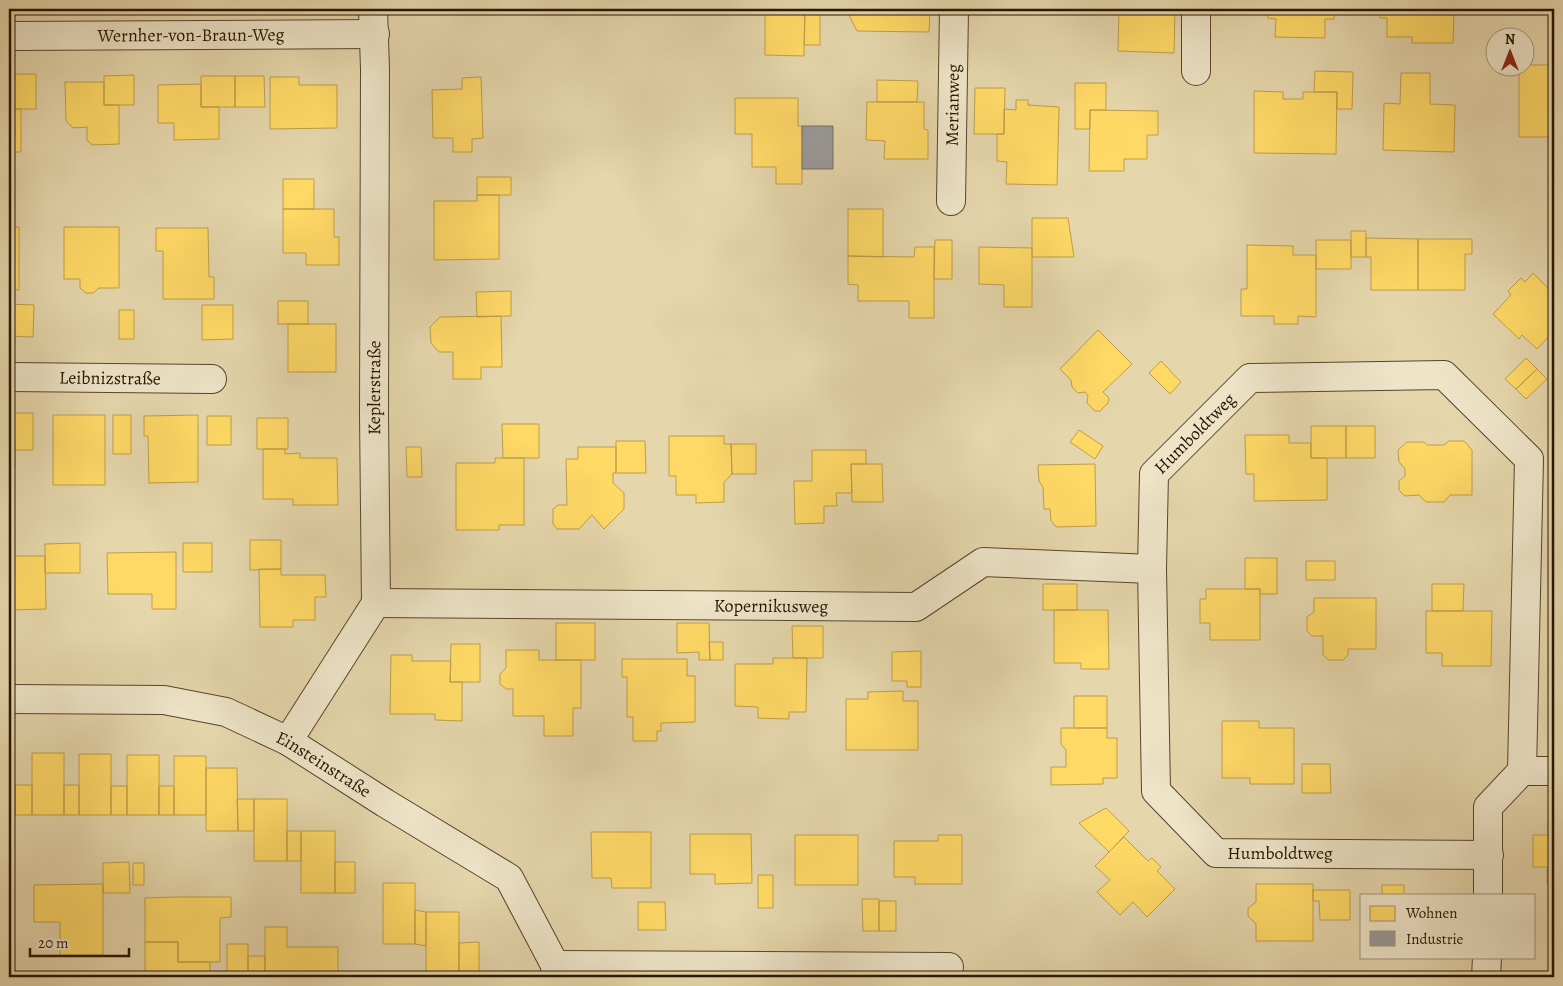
<svg xmlns="http://www.w3.org/2000/svg" width="1563" height="986" viewBox="0 0 1563 986" font-family="Alegreya,serif">
	<style>
		.homes { fill: #ffd966; stroke: #be9e48 }
		.industry { fill: #999; stroke: #77716c }
		.lines { fill: none; stroke-linecap: round; stroke-linejoin: round }
		.street-casing { stroke: #57452c; stroke-width: 30 }
		.street { stroke: #eee4c8; stroke-width: 28 }
		.labels { text-anchor: middle; dominant-baseline: central; stroke-width: 5; stroke-linejoin: round; paint-order: stroke }
		.street-label { font-size: 18px; fill: #281502; stroke: #eee4c8 }
	</style>
	<rect width="100%" height="100%" fill="#e5d6ab"/>
	<filter id="stains"><feTurbulence type="fractalNoise" baseFrequency=".004" numOctaves="4"/><feColorMatrix values="0 0 0 0 .2 0 0 0 0 .09 0 0 0 0 .02 0 0 0 .5 -.17"/></filter>
	<radialGradient id="worn" r=".72"><stop offset=".6" stop-color="#630" stop-opacity="0"/><stop offset="1" stop-color="#630" stop-opacity=".3"/></radialGradient>
	<path class="homes" d="M765,9h40l-1,47 -39,-1z
		M805,9h15v36h-16z
		M846,9h84l-1,23 -72,-1z
		M989,9h55v4h-55z
		M1119,9h56l-1,44 -56,-2z
		M1268,9h66v10h-9v19l-50,-1 1,-18 -8,-1z
		M1380,9h74l-1,34h-41v-6h-25v-19h-7z
		M1526,65h28v72h-35v-69h7z
		M1315,71l38,1 -1,37h-15v-17h-23z
		M1401,73h29v31l25,1 -1,47 -71,-2 1,-47 16,1z
		M9,74h27v35h-27z
		M134,75v30h-30v-29z
		M201,76h34v31h-34z
		M235,76h29l1,31h-30z
		M270,77h29v8h38v43l-67,1z
		M481,77l2,61 -11,1v13h-19v-14h-20l-1,-48 30,-1v-11z
		M877,80l41,1 -1,21h-40z
		M65,82h39v23h15v39l-27,1 -5,-5v-13l-14,1 -7,-7z
		M1075,83h31v27h-16v19h-15z
		M201,84v23h18v32l-45,1v-17h-16v-38z
		M975,88h30l-1,46h-30z
		M1254,91l29,1v7h20v-7h34l-1,62 -82,-1z
		M735,98h63v28h4v58h-26v-17h-24v-33h-17z
		M1016,100h12v5l31,2 -2,78 -51,-1 1,-22 -10,-1v-27h7v-25l12,1z
		M867,102h57v27l4,1v29h-44l1,-18 -19,-1z
		M9,109h12v43h-12z
		M1090,110l68,1v24h-11v24h-23v12h-35z
		M477,177h34v18h-34z
		M283,179h31v30h-31z
		M477,195h22v64l-65,1v-59h43z
		M283,209h51v28h5v28h-33v-12h-23z
		M848,209h35v48l-35,-1z
		M1032,218h36l6,39h-42z
		M9,227h10v63l-10,-1z
		M64,227h55v61h-20l-6,5h-7l-6,-5v-9h-16z
		M156,228h52l1,49h5v22h-51v-48h-7z
		M1351,231h15v26h-15z
		M1366,238l52,1v51h-47v-33h-5z
		M1418,239h54v15h-7v36h-47z
		M935,240h17v39h-18z
		M1316,240h35v29h-35z
		M1247,245l46,1v9h23v62l-18,-1v8h-24v-8h-33v-27h6z
		M915,247h19v71h-25v-17h-51v-16l-10,-1v-28l66,1z
		M979,247l53,1v59h-28v-22l-25,-1z
		M1533,273l21,21v37l-17,18 -15,-14 -3,4 -26,-25 18,-19 -3,-4 13,-13 4,4z
		M511,291v25l-34,1 -1,-25z
		M278,301h30v23h-30z
		M9,304l25,1 -1,32 -24,-1z
		M202,305h31v34l-31,1z
		M119,310h15v29h-15z
		M501,316l1,51h-21v12h-28v-27h-14l-8,-9 -1,-16 10,-10z
		M288,324h48v48h-48z
		M1098,330l34,34 -29,28 6,6 -1,5 -8,8h-5l-8,-8 1,-7 -3,-4 -7,1 -6,-6 -1,-7 -11,-11z
		M1526,358l11,11 -21,20 -11,-10z
		M1161,361l20,21 -11,12 -21,-21z
		M1537,369l10,10 -21,20 -10,-10z
		M14,413h19v37h-18z
		M53,415h52v70h-52z
		M113,415h18v39h-18z
		M198,415v67l-49,1 -1,-47h-4v-20z
		M207,416h24v29h-24z
		M9,417h5l1,50h-6z
		M257,418h31v31h-31z
		M502,424h37v34h-36z
		M1311,426h35v32h-35z
		M1346,426h29v32h-29z
		M1079,430l24,16 -8,13 -25,-17z
		M1245,435h44v8h22v15h16v42l-73,1v-27h-8z
		M669,436h55v8h7l1,30 -8,8v20l-28,1v-8h-20v-19h-7z
		M616,441h29l1,32h-30z
		M1449,441h15l8,9v45h-22l-6,7h-18l-7,-7 -14,1 -6,-6v-9l6,-5v-7l-6,-7 -1,-12 9,-8h17l3,3h17z
		M731,444h25v30h-24z
		M406,447h15l1,30h-15z
		M578,447h38v26h-3v10l11,10v16l-20,20 -12,-14 -13,14h-22l-4,-5v-15l5,-4h9l-1,-46h12z
		M263,449h22v5l15,-1v5h37l1,47h-45v-6h-30z
		M812,450h54v14h-15l1,29h-16l1,13h-13v17l-29,1 -1,-43h18z
		M495,458h29v67h-25v5h-43v-67h39z
		M851,464h31l1,38h-31z
		M1095,464l1,62 -40,1 -5,-6 -1,-12h-6l-1,-22 -4,-6 -1,-16z
		M250,540h31v29l-31,1z
		M80,543v30h-35v-29z
		M183,543h29v29h-29z
		M176,552v57h-24v-15h-44l-1,-41z
		M9,556h36l1,53 -33,1v-8h-4z
		M1245,558h32v36h-17v-5h-15z
		M1306,561h29v19h-29z
		M259,569h22v6h44l1,22h-11v23h-22v7h-33z
		M1043,584h34v26h-34z
		M1432,584h32l-1,27h-31z
		M1206,589h54v51h-50v-17h-10v-24h6z
		M1314,598h62v51h-28v6l-5,5h-14l-6,-5v-19h-11l-5,-5v-14l7,-5z
		M1054,610h54l1,59h-28v-6h-27z
		M1426,611h66l-1,55h-49v-13h-16z
		M556,623h39v37h-39z
		M677,623h32l1,37h-11v-8l-22,1z
		M792,626h31v32h-30z
		M709,642h14v18h-13z
		M451,644h29v38h-30z
		M506,650h33v10h42v48h-8v28h-29v-20h-31v-27h-7l-6,-5v-10l6,-6z
		M921,651v36h-14v-6h-15v-29z
		M391,655h21v6h39l-1,21h12v39l-27,-1v-6h-45z
		M773,658h34l-1,54h-17v7l-31,-1v-11l-23,-1v-42h38z
		M622,659h65v17h8v46l-34,1v8h-4v10h-24v-24h-6v-40h-5z
		M903,691v10h15v49h-72v-51h22v-7z
		M1074,696h33v32h-33z
		M1222,721h37v7h35v56h-44v-6h-28z
		M1061,728h46v10h10v40h-14v6l-52,1v-18h15v-17l-5,-6z
		M32,753h32v62h-32z
		M79,754h32v61h-32z
		M127,755h32v60h-32z
		M174,756h32v59h-32z
		M1302,764h28l1,29h-29z
		M206,768h31l1,63h-32z
		M15,785h17v30h-17z
		M64,785h15v30h-15z
		M111,786h16v29h-16z
		M159,786h15v29h-15z
		M237,799h17v32h-16z
		M254,799h33v62h-33z
		M1106,808l23,23 -20,21 -30,-29z
		M1548,819h6v65h-7v-17h-14v-32h15z
		M287,831h14v30h-14z
		M301,831h34v62h-34z
		M591,832h60v56h-39l-1,-10h-19z
		M690,834h61l1,49 -37,1v-10h-25z
		M795,835h63v50h-63z
		M938,835h24v49h-47v-7h-21v-36h44z
		M1124,837l24,24 4,-3 9,9 -4,4 18,18 -28,28 -14,-15 -13,13 -23,-23 13,-12 -15,-14z
		M129,862l1,31h-27v-30z
		M335,862h20v31h-20z
		M133,863h11v22h-11z
		M758,875h15v33h-15z
		M383,883h32v61h-32z
		M103,884v71h-43v-33h-26v-37z
		M1256,884h57v57h-57v-17l-8,-8v-8l8,-6z
		M1382,885h22v10h-22z
		M1313,890h37v30h-30l-1,-19h-6z
		M176,897h55v20l-11,1v44h-42v-20h-33v-44z
		M862,899h17v32h-16z
		M879,901h17v30h-17z
		M638,902h27l1,28h-28z
		M415,910l11,2v34l-11,-2z
		M426,912h33v65h-33z
		M265,927h22v20h51v30h-73z
		M145,942h33v20h32v15h-65z
		M479,942v30l-20,1v-30z
		M227,944h21v30h-21z
		M248,956h17v21h-17z"/>
	<path class="industry" d="M802,126h31v43h-31z"/>
	<g class="lines">
		<g class="street-casing">
			<g id="street">
				<path id="s1" d="M9,36l366,-2"/>
				<path d="M1196,71v-62"/>
				<path id="s2" d="M951,201l3,-192"/>
				<path id="s3" d="M9,377l203,2"/>
				<path id="s4" d="M376,603l540,4 67,-45 169,7"/>
				<path id="s5" d="M9,699l155,1 62,12 62,29 97,62 124,75 46,87 1,12"/>
				<path id="s6" d="M288,741l88,-138 -2,-188 1,-346 -2,-60"/>
				<path id="s7" d="M1489,855l-273,-2 -60,-62 -4,-222 2,-95 96,-96 194,-3 85,84 -7,312"/>
				<path d="M1488,895v-88l34,-36h32"/>
				<path d="M555,965l394,2"/>
				<path d="M1486,977l1,-20"/>
			</g>
		</g>
		<use href="#street" class="street"/>
	</g>
	<g class="labels">
		<g class="street-label">
			<text stroke="none"><textPath href="#s1" startOffset="182">Wernher-von-Braun-Weg</textPath></text>
			<text stroke="none"><textPath href="#s2" startOffset="96">Merianweg</textPath></text>
			<text stroke="none"><textPath href="#s3" startOffset="101">Leibnizstraße</textPath></text>
			<text stroke="none"><textPath href="#s6" startOffset="379">Keplerstraße</textPath></text>
			<text stroke="none"><textPath href="#s7" startOffset="734">Humboldtweg</textPath></text>
			<text stroke="none"><textPath href="#s4" startOffset="395">Kopernikusweg</textPath></text>
			<text stroke="none"><textPath href="#s5" startOffset="329">Einsteinstraße</textPath></text>
			<text x="1280" y="853">Humboldtweg</text>
		</g>
	</g>
	<rect width="1563" height="986" fill="none" stroke="#e5d6ab" stroke-width="30"/>
	<rect x="10" y="10" width="1543" height="966" fill="none" stroke="#281502" stroke-width="2.5"/>
	<rect x="15" y="15" width="1533" height="956" fill="none" stroke="#281502"/>
	<rect x="1360" y="894" width="175" height="65" fill="#eee4c8" stroke="#9f9179"/>
	<rect x="1370" y="906" width="25" height="15" fill="#ffd966" stroke="#9f9179"/>
	<text x="1406" y="918" font-size="15" fill="#281502">Wohnen</text>
	<rect x="1370" y="931" width="25" height="15" fill="#999999" stroke="#9f9179"/>
	<text x="1406" y="944" font-size="15" fill="#281502">Industrie</text>
	<g transform="translate(1510 52)"><circle r="24" fill="#eee4c8" stroke="#9f9179"/>
	<path d="M0-4L9 19L0 12L-9 19Z" fill="#8f2418"/>
	<text y="-8" font-size="14" font-weight="bold" text-anchor="middle" fill="#281502">N</text>
	</g>
	<path d="M30 948v8h99v-8" fill="none" stroke="#281502" stroke-width="2.5"/>
	<text x="38" y="948" font-size="15" fill="#281502" stroke="#eee4c8" stroke-width="4" paint-order="stroke">20 m</text>
	<rect width="100%" height="100%" filter="url(#stains)"/>
	<rect width="100%" height="100%" fill="url(#worn)"/>
</svg>
